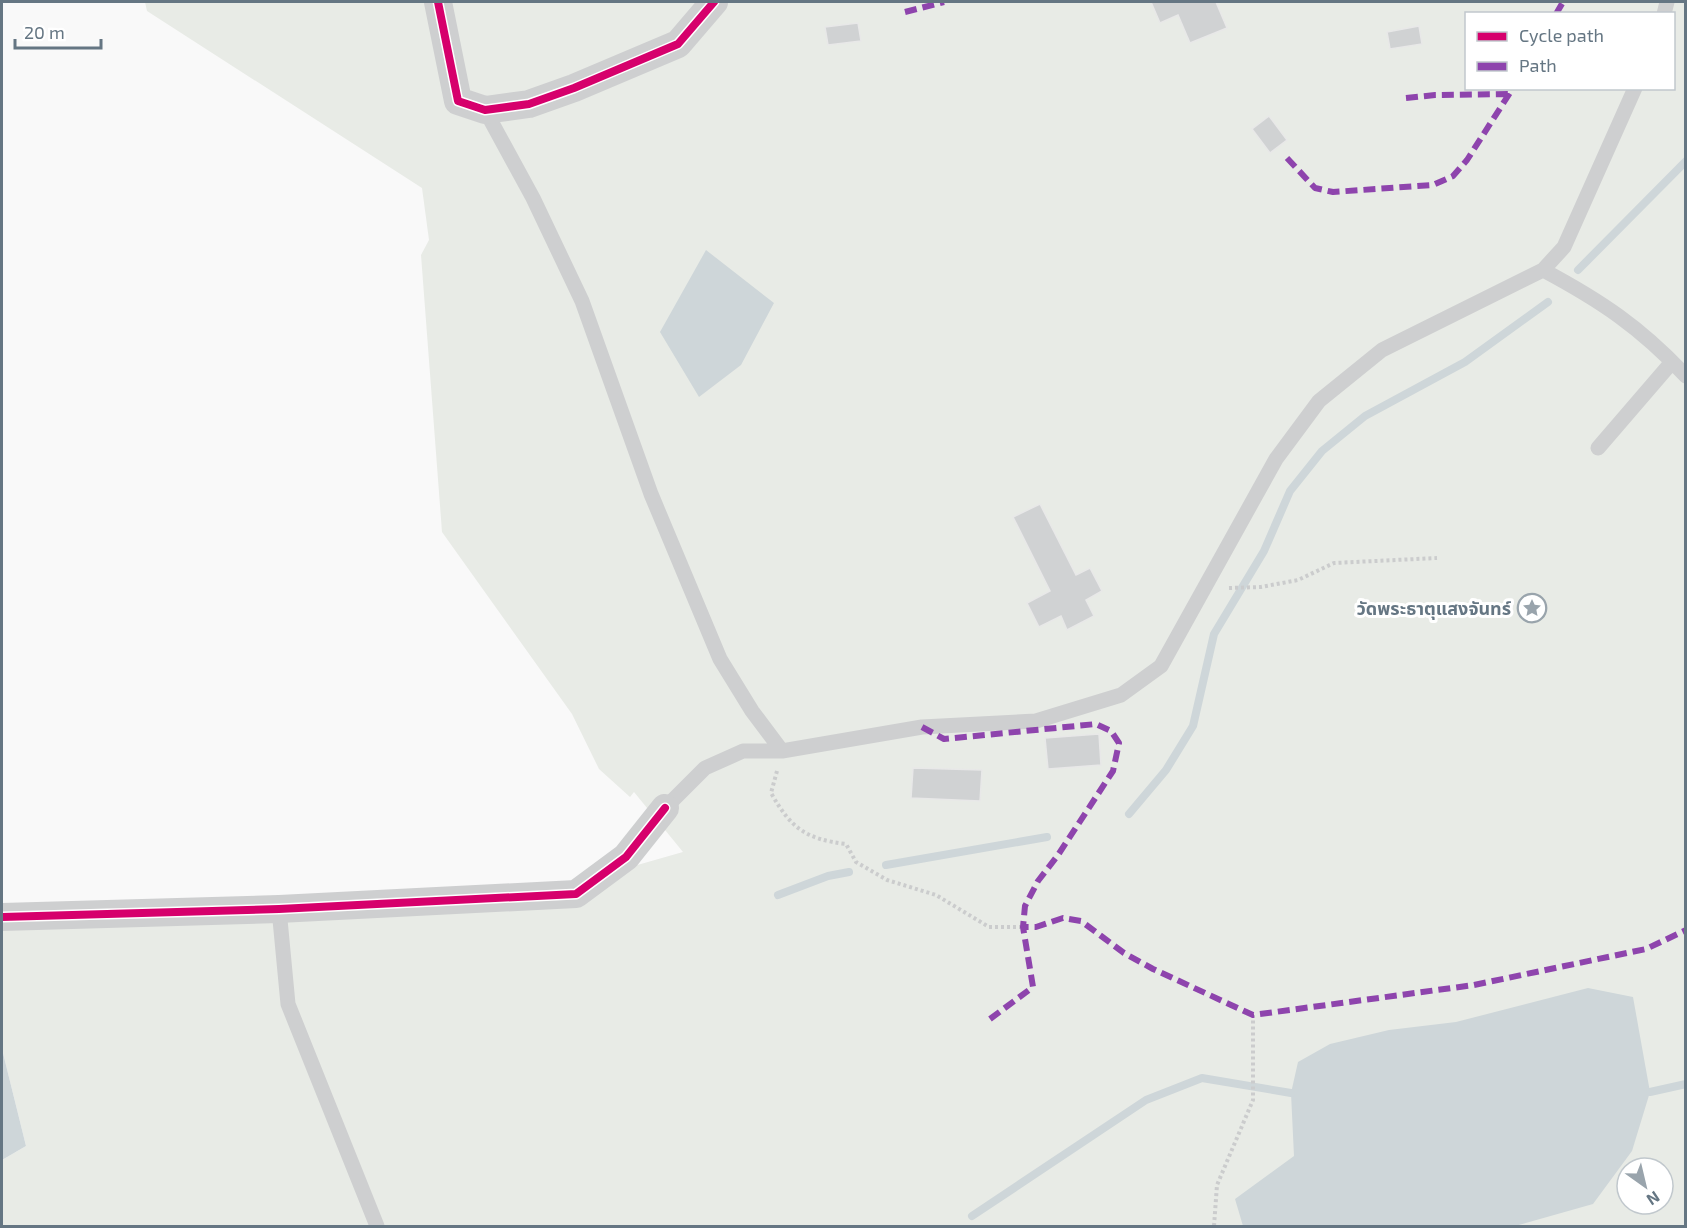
<svg xmlns="http://www.w3.org/2000/svg" width="1687" height="1228" viewBox="0 0 1687 1228" font-family="'Exo 2','Noto Sans Thai',sans-serif">
	<style>
		.green { fill: #e8ebe6; fill-rule: evenodd }
		.water { fill: #ced6d9 }
		.lines { fill: none; stroke-linecap: round; stroke-linejoin: round }
		.stream { stroke: #ced6d9; stroke-width: 8 }
		.building { fill: #d0d2d3; stroke: #e8e8e8; stroke-width: 1.5 }
		.path { stroke: #cbcccd; stroke-width: 4; stroke-dasharray: 3 3; stroke-linecap: butt }
		.lane { stroke: #cecfd0; stroke-width: 15 }
		.street { stroke: #cecfd0; stroke-width: 28 }
		.quiet { stroke: #8e44ad; stroke-width: 6; stroke-dasharray: 12 6; stroke-linecap: butt }
		.cycleway-casing { stroke: #fff; stroke-width: 11 }
		.cycleway { stroke: #d6006c; stroke-width: 8 }
		.labels { text-anchor: middle; dominant-baseline: central; stroke-width: 6; stroke-linejoin: round; paint-order: stroke }
		.poi-label { font-size: 18px; font-weight: bold; fill: #657683; stroke: #fff; text-anchor: end }
	</style>
	<rect width="100%" height="100%" fill="#f9f9f9"/>
	<path class="green" d="M145,2h1540v1224h-1683v-66l24,-14 -24,-97v-119l558,-24 74,-40 49,-14 -49,-60 -4,5 -31,-28 -27,-55 -130,-182 -21,-277 8,-15 -7,-52 -275,-177zM1466,14h208v74h-208zM1627,1168h36v36h-36z"/>
	<path class="water" d="M706,250l68,53 -33,62 -42,32 -39,-65z
		M1588,988l45,9 17,95 -18,59 -39,53 -78,22h-272l-8,-27 59,-43 -3,-63 7,-31 32,-18 59,-14 67,-8z
		M2,1049l24,97 -24,14z"/>
	<g class="lines">
		<path class="stream" d="M1578,270l108,-109
			M1129,814l37,-44 27,-44 21,-92 50,-83 26,-60 32,-40 43,-35 100,-54 83,-60
			M886,865l161,-28
			M778,895l50,-19 21,-4
			M1650,1092l36,-8
			M972,1216l174,-116 56,-22 89,15"/>
	</g>
	<path class="building" d="M1151,2h65l11,26 -37,15 -12,-28 -18,8z
		M858,23l3,18 -33,4 -3,-18z
		M1419,26l3,18 -32,5 -3,-17z
		M1269,116l18,24 -17,13 -18,-24z
		M1040,504l36,71 14,-7 12,23 -16,9 8,16 -27,14 -6,-14 -22,11 -12,-24 23,-12 -37,-74z
		M1099,734l2,31 -53,4 -3,-31z
		M913,768l69,2 -2,31 -69,-3z"/>
	<g class="lines">
		<path class="path" d="M1229,588l32,-1 37,-7 36,-17 103,-5
			M777,771l-6,22c20,35 34,46 75,51l10,18 31,18 49,15 53,32h34
			M1214,1226l3,-41 36,-85v-85"/>
		<path class="lane" d="M1664,14l3,-12
			M485,110l48,88 49,103 69,193 69,165 32,52 30,40
			M1543,270c58,31 97,57 143,106
			M1598,448l74,-86
			M665,808l40,-40 38,-17h39l140,-24 114,-6 85,-26 40,-29 115,-207 43,-58 63,-51 161,-80 21,-23 71,-159
			M279,909l9,95 89,222"/>
		<path class="street" d="M438,2l20,99 27,9 44,-6 45,-16 104,-44 36,-42
			M2,917l277,-8 297,-15 50,-37 39,-49"/>
		<path class="quiet" d="M905,12l39,-10
			M1556,14l7,-12
			M1406,98l29,-3 75,-1
			M1287,158l28,30 18,4 100,-7 20,-9 14,-16 46,-72
			M922,727l22,12 152,-15 15,7 8,12 -6,28 -55,84 -20,26 -13,25 -2,21
			M990,1019l43,-32 -10,-60h13l27,-9 18,3 43,32 29,16 100,46 221,-30 172,-36 40,-19"/>
		<g class="cycleway-casing">
			<path id="cycleway" d="M438,2l20,99 27,9 44,-6 45,-16 104,-44 36,-42
				M2,917l277,-8 297,-15 50,-37 39,-49"/>
		</g>
		<use href="#cycleway" class="cycleway"/>
	</g>
	<defs>
		<g id="sight-ring" transform="scale(1.5)"><circle r="9.5" fill="#fff" stroke="#99a4ac" stroke-width="1.5"/><path d="M0-6L1.8-2.2L6-1.7L2.9 1.2L3.7 5.4L0 3.3L-3.7 5.4L-2.9 1.2L-6-1.7L-1.8-2.2Z" fill="#99a4ac"/></g>
	</defs>
	<g fill-rule="evenodd">
		<use href="#sight-ring" x="1532" y="608"/>
	</g>
	<g class="labels">
		<g class="poi-label">
			<text x="1511" y="608">วัดพระธาตุแสงจันทร์</text>
		</g>
	</g>
	<rect width="1687" height="1228" fill="none" stroke="#657683" stroke-width="6"/>
	<rect x="1465" y="12" width="210" height="78" fill="#ffffff" stroke="#c1c8cd" stroke-width="1.5"/>
	<rect x="1477" y="32" width="30" height="9" fill="#d6006c" stroke="#c1c8cd" stroke-width="1.5"/>
	<text x="1519" y="42" font-size="18" fill="#657683">Cycle path</text>
	<rect x="1477" y="62" width="30" height="9" fill="#8e44ad" stroke="#c1c8cd" stroke-width="1.5"/>
	<text x="1519" y="72" font-size="18" fill="#657683">Path</text>
	<g transform="translate(1645 1186) rotate(146)"><circle r="28" fill="#ffffff" stroke="#c1c8cd" stroke-width="1.5"/>
	<path d="M0-4.5L10 22L0 15L-10 22Z" fill="#99a4ac"/>
	<text y="-9" font-size="16" font-weight="bold" text-anchor="middle" fill="#657683">N</text>
	</g>
	<path d="M15 39v9h86v-9" fill="none" stroke="#657683" stroke-width="3"/>
	<text x="24" y="39" font-size="18" fill="#657683" stroke="#ffffff" stroke-width="4.5" paint-order="stroke">20 m</text>
</svg>
